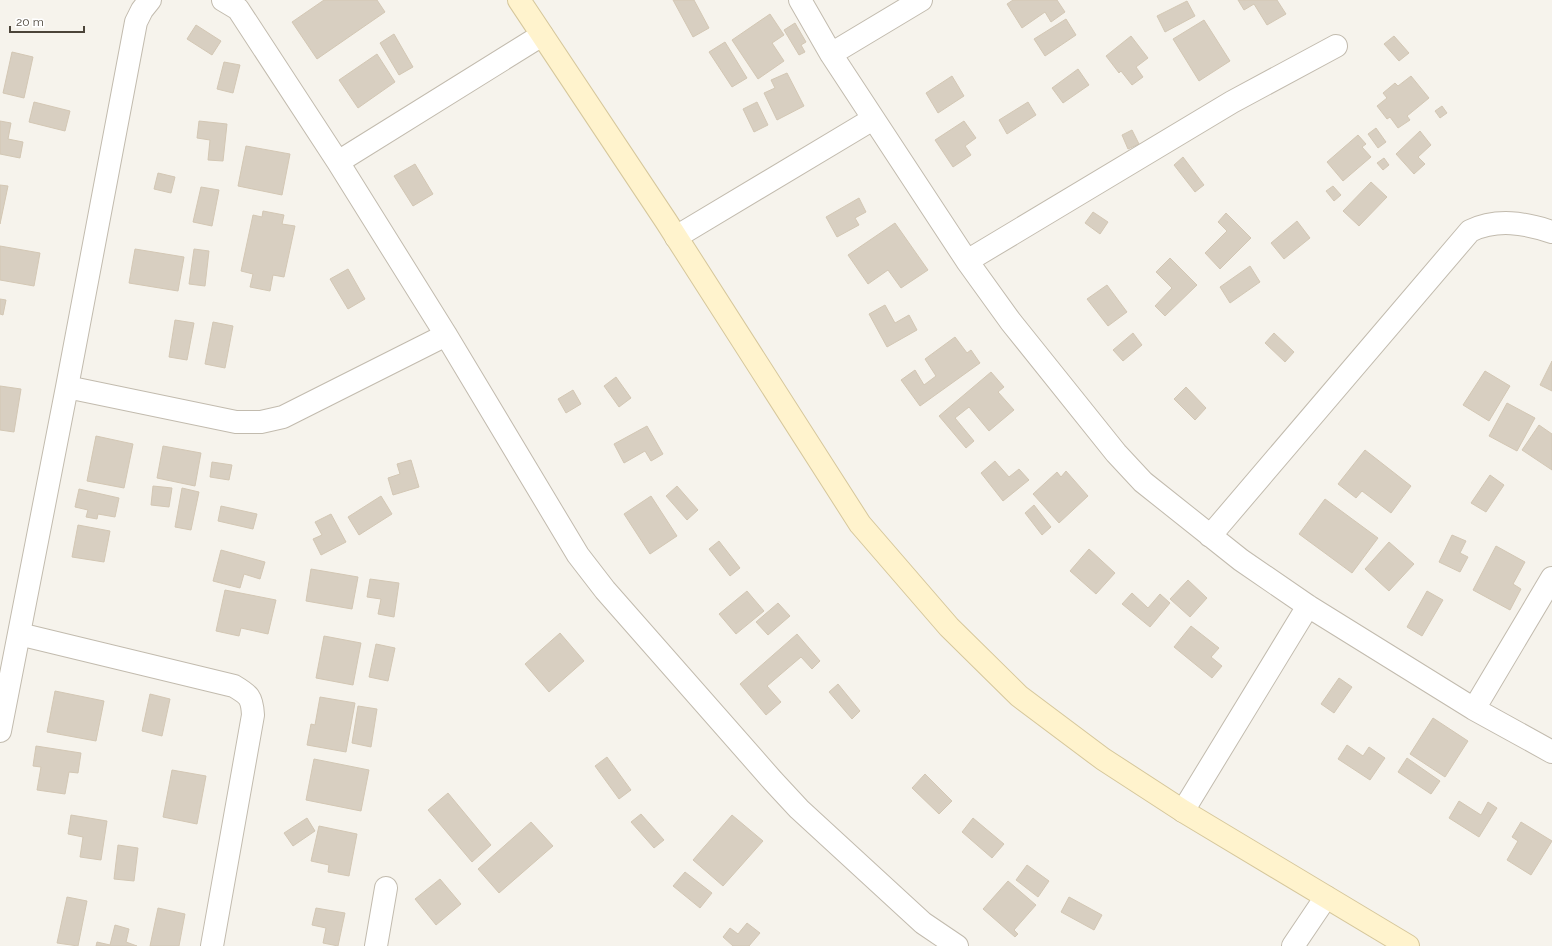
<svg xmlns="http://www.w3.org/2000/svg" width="1552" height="946" viewBox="0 0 1552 946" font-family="Raleway,sans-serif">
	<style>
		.building { fill: #d8cfc1; stroke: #d3c7b4 }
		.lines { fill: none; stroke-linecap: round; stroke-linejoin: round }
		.street-casing { stroke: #c2bbae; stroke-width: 24 }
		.secondary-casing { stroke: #d6c79b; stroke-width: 24 }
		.street { stroke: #fff; stroke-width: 22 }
		.secondary { stroke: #fff3cd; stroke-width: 22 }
	</style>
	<rect width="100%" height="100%" fill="#f6f3ec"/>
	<path class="building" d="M324,0h53l8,12 -68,47 -25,-37z
		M673,0h21l15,28 -16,9z
		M1013,0h44l8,12 -14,10 -6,-10 -23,16 -15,-24z
		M1238,0h39l9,14 -19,11 -13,-21 -10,6z
		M1187,1l8,15 -30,16 -8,-16z
		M770,14l14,21 -12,8 12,18 -26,18 -26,-39z
		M1066,19l10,16 -31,21 -11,-17z
		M1204,20l26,41 -31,20 -26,-42z
		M795,23l11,19 -5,3 4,7 -6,3 -15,-25z
		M196,25l25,16 -9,14 -25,-16z
		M394,34l19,33 -14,8 -19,-32z
		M1131,36l17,22 -12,9 7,10 -11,8 -11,-14 -2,2 -13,-17z
		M1394,36l15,17 -10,8 -15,-17z
		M725,42l22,36 -15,9 -23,-35z
		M12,52l21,5 -9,41 -21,-5z
		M377,54l18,28 -37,26 -19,-28z
		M224,62l16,3 -7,28 -16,-4z
		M1078,69l11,16 -26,18 -11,-15z
		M787,73l17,33 -27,14 -13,-27 11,-5 -4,-8z
		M952,76l12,20 -26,17 -12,-20z
		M1411,76l18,22 -22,18 3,4 -12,8 -8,-11 -3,2 -10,-13 10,-8 -4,-5 12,-10 3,3z
		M34,102l36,9 -5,20 -36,-9z
		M757,102l11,23 -14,7 -11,-23z
		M1028,102l8,13 -29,19 -8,-14z
		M1442,106l5,7 -7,5 -5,-7z
		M0,121l11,2 -3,16 15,3 -3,16 -20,-4z
		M199,121l28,3 -4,37 -15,-1 2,-20 -13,-2z
		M964,121l12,17 -11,8 6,9 -18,12 -18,-27z
		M1376,128l10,14 -8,6 -10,-14z
		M1132,130l7,14 -11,5 -6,-14z
		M1420,131l11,14 -13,12 7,7 -11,10 -18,-20z
		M1358,135l8,9 -4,3 9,10 -28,24 -16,-19z
		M246,146l44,8 -8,41 -44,-9z
		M1183,157l21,28 -9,7 -21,-27z
		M1384,158l5,7 -6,5 -6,-7z
		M415,164l18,30 -20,12 -19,-30z
		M158,173l17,4 -4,16 -17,-4z
		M1371,182l16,15 -28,29 -16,-15z
		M0,185l8,1 -8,38z
		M1333,186l8,9 -7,6 -8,-10z
		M201,187l18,3 -7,36 -19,-4z
		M859,198l7,14 -11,6 4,7 -22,12 -11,-20z
		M263,211l21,4 -2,9 13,2 -11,51 -11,-2 -3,16 -20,-4 3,-13 -12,-3 12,-56 9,2z
		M1093,212l15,10 -8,12 -15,-11z
		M1226,213l25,25 -31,31 -15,-16 22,-22 -9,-9z
		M1297,221l13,17 -26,21 -13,-16z
		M895,223l33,47 -27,18 -13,-18 -20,14 -20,-29z
		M0,246l40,7 -6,33 -34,-6z
		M135,249l49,8 -6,34 -49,-8z
		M194,249l15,2 -4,35 -16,-2z
		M1170,258l27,27 -32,31 -10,-10 17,-18 -16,-16z
		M1250,266l10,16 -30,21 -10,-16z
		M348,269l17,30 -17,10 -18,-30z
		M1107,285l20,27 -19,14 -21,-27z
		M0,299l6,1 -3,15 -3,-1z
		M885,305l10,18 14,-8 8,15 -30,17 -18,-33z
		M175,320l19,3 -7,37 -18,-3z
		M213,322l20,4 -8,42 -20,-4z
		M1133,333l9,12 -19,16 -10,-11z
		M1274,333l20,19 -9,10 -20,-19z
		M955,337l12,16 4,-3 9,13 -60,43 -19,-26 14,-10 9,15 12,-9 -11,-17z
		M1552,361v30l-12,-6z
		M1485,371l25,15 -21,35 -26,-16z
		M991,372l13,15 -6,5 16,18 -25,21 -20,-24 -14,11 19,23 -8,7 -27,-32z
		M616,377l15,21 -12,9 -15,-21z
		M0,386l21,3 -7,43 -14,-2z
		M1186,387l20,21 -11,12 -21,-21z
		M573,390l8,14 -15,9 -8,-14z
		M1507,403l28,15 -18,33 -28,-15z
		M1539,425l13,9v36l-30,-20z
		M647,426l16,28 -12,7 -6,-10 -21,12 -10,-19z
		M96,436l37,8 -9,44 -37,-7z
		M163,446l38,7 -6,33 -38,-8z
		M1365,450l46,36 -20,27 -29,-22 -6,7 -18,-14z
		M411,460l8,27 -26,8 -5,-17 12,-4 -3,-10z
		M995,461l14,16 10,-8 10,11 -26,21 -22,-28z
		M212,462l20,3 -3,15 -19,-3z
		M1066,471l22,25 -29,27 -26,-29 24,-22 4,5z
		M1490,475l14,10 -18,27 -15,-9z
		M153,486l19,2 -3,19 -18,-2z
		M677,486l21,24 -11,10 -21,-24z
		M182,488l17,4 -8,38 -16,-3z
		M79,489l40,9 -4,19 -17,-3 -1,5 -11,-2 2,-7 -13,-3z
		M381,496l11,18 -33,21 -11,-18z
		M651,496l26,40 -27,18 -26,-40z
		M1325,499l53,39 -26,35 -53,-39z
		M1034,505l17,22 -9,8 -17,-22z
		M221,506l36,8 -4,15 -35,-8z
		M331,514l15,28 -25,13 -8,-16 9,-4 -7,-13z
		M78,525l32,6 -6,31 -32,-5z
		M1452,535l14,6 -6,12 8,4 -8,15 -21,-10z
		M719,541l21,27 -10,8 -21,-27z
		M1389,542l25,22 -25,27 -24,-22z
		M1496,546l29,16 -12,22 8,5 -11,21 -37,-20z
		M1089,549l26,24 -19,21 -26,-23z
		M221,550l44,12 -5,17 -16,-5 -4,14 -27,-7z
		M311,569l47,8 -6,32 -46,-8z
		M370,579l29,4 -5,34 -16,-3 3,-15 -14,-2z
		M1188,580l19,18 -17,19 -20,-18z
		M225,590l51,10 -8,34 -27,-6 -2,8 -23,-5z
		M747,591l17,20 -28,23 -17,-20z
		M1427,591l16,9 -21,36 -15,-9z
		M1132,593l16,15 12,-14 10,9 -20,24 -28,-23z
		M778,603l12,13 -22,19 -12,-13z
		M1191,626l28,22 -8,9 11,9 -10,12 -38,-31z
		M560,633l24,28 -35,31 -24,-28z
		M797,634l23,27 -8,8 -11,-12 -34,29 14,16 -15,13 -26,-31z
		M324,636l37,7 -8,42 -37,-7z
		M376,644l19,4 -7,33 -19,-4z
		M1339,678l13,9 -18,26 -13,-9z
		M838,684l22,27 -8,8 -23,-27z
		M55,691l49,10 -8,40 -49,-9z
		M150,694l20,5 -8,37 -20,-5z
		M320,697l35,6 -9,49 -39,-7 4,-21 4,1z
		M358,706l19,3 -6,38 -19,-4z
		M1433,718l35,23 -23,36 -35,-23z
		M1347,745l16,11 6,-9 16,11 -15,22 -32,-21z
		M36,746l45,7 -3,20 -9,-1 -4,22 -28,-4 4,-23 -8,-1z
		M607,757l24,33 -12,9 -24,-33z
		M1407,758l33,23 -9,13 -33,-22z
		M314,759l55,11 -8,41 -55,-11z
		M172,770l34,6 -9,48 -34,-7z
		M925,774l27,27 -13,13 -27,-26z
		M448,793l43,52 -19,17 -44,-52z
		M1459,801l22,14 7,-13 9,6 -18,29 -30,-19z
		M641,814l23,26 -10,8 -23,-26z
		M71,815l36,6 -6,39 -21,-3 3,-20 -15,-3z
		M732,815l31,26 -40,45 -30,-26z
		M307,818l8,13 -22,15 -9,-13z
		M973,818l31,26 -12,14 -30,-26z
		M531,822l22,24 -54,47 -21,-24z
		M1521,822l31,19 -21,34 -24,-15 11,-19 -6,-4z
		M319,826l38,8 -8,42 -21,-4 1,-7 -18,-4z
		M118,845l20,3 -4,33 -20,-2z
		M1027,865l22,16 -11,16 -22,-17z
		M685,872l27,21 -12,15 -27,-22z
		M440,879l21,25 -25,21 -21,-26z
		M1008,881l28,24 -22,25 4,4 -3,3 -32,-28z
		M67,897l20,4 -9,45 -21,-3z
		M1069,897l33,18 -8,15 -33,-18z
		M158,908l27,6 -6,32h-29z
		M316,908l29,5 -7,33 -15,-3 3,-15 -14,-3z
		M747,923l13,10 -11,13h-16l-10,-9 7,-9 8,6z
		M115,925l14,4 -3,13 11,4h-41l1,-4 13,3z"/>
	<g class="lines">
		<g class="street-casing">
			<path id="street" d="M223,0l15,9 100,153 108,173 132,220 27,35 168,191 26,28 124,114 34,23
				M800,0l31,54 136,207 44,61 105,131 27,29 98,78 67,46 166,103 78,43
				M831,54l90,-54
				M338,162l204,-127
				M676,237l197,-118
				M967,261l265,-159 104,-56
				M67,387l169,35h25l22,-5 163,-82
				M1210,536l260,-305c27,-13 55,-8 82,1
				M19,634l215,52c15,9 18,11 19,29l-41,231
				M1474,709l78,-131
				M0,731l67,-344 69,-365 6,-12 8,-10
				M1183,811l125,-205
				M376,946l10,-58
				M1293,946l33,-49"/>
		</g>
		<g class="secondary-casing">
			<path id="secondary" d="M519,0l147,221 194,303 89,103 70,69 84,63 80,52 225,135"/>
		</g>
		<use href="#street" class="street"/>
		<use href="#secondary" class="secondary"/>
	</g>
	<path d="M10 26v6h74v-6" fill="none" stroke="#4b4439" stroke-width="2"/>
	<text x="16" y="26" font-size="12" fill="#4b4439" stroke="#ffffff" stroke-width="3" paint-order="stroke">20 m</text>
</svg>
